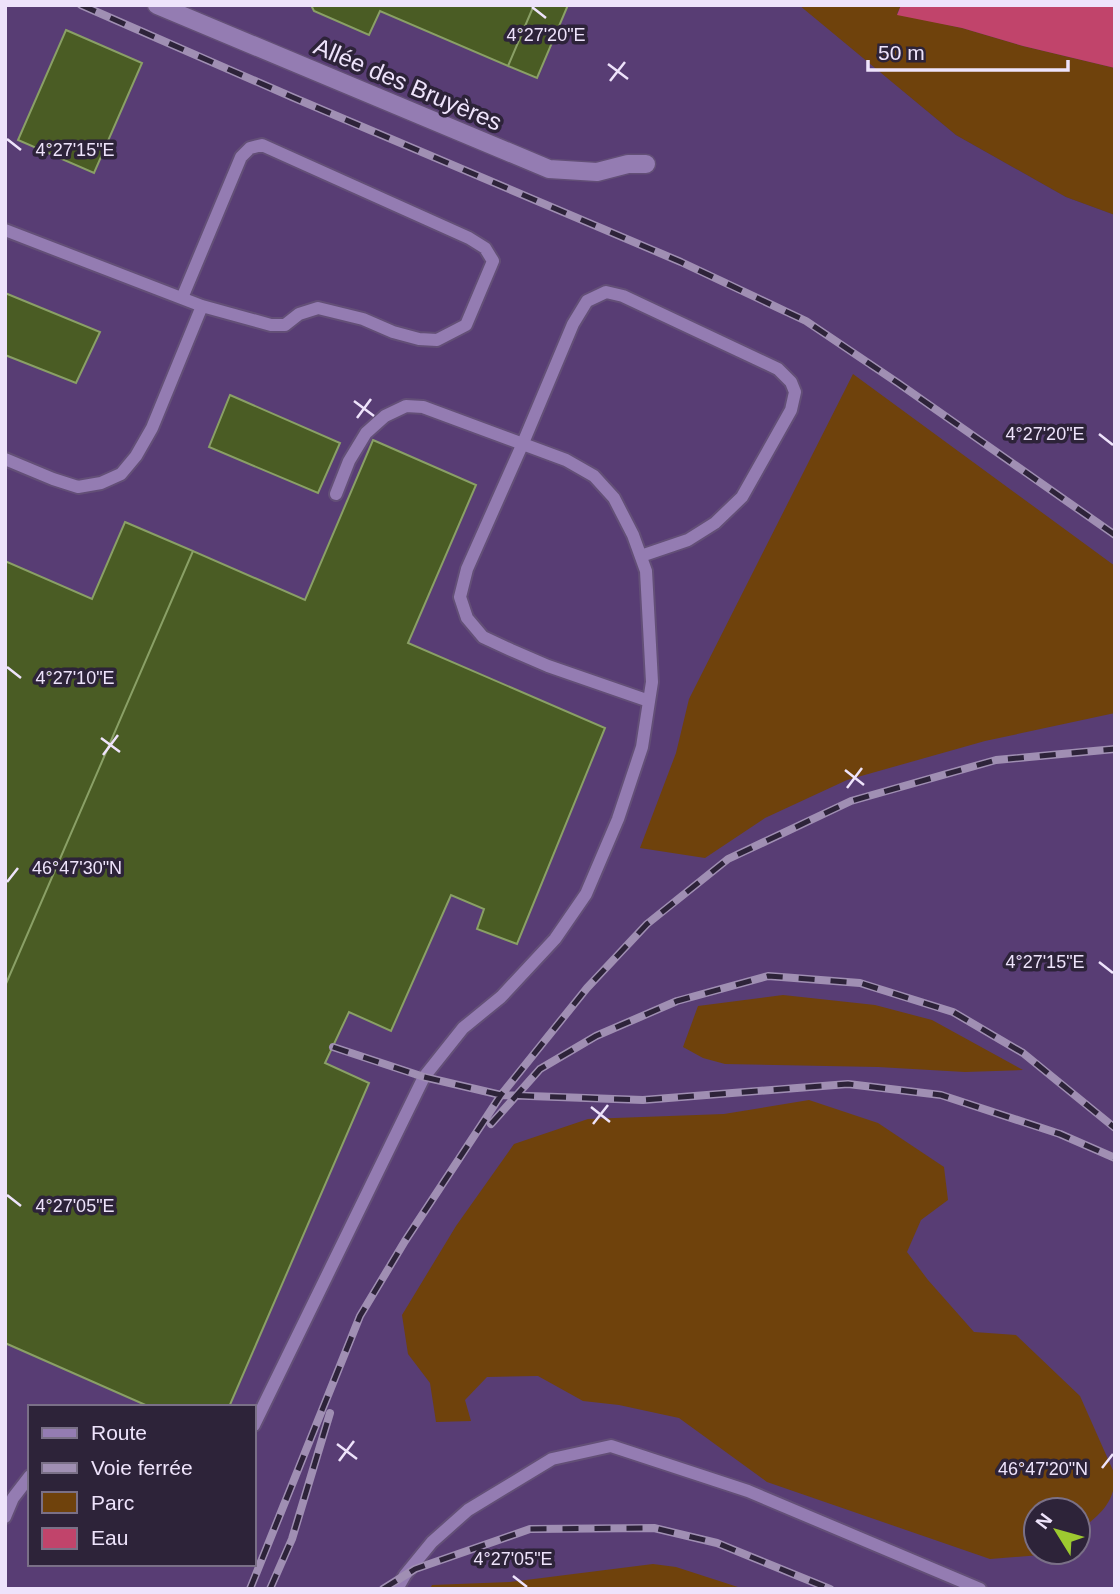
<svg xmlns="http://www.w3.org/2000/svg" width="1120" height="1594" viewBox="0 0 1120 1594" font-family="Helvetica,sans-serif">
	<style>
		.built { fill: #583d74; fill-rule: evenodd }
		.green { fill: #6f420c }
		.water { fill: #c1446b }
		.building { fill: #4a5c24; stroke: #8aa066; stroke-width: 2 }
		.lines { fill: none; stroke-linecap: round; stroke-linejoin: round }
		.service-casing { stroke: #634f77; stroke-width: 16 }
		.minor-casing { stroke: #634f77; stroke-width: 21 }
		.service { stroke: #947cb2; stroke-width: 12 }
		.minor { stroke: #947cb2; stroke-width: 18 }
		.rail-casing { stroke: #a08fb3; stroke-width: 8 }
		.rail { stroke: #2d2339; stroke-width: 5; stroke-dasharray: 16; stroke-linecap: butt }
		.ticks { fill: none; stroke: #eee3fb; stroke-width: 2.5 }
		.labels { text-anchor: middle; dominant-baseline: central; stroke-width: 7; stroke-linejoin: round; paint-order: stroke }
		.street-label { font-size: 24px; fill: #eee3fb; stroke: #2d2339 }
		.ticks-label { font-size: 18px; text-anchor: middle; fill: #eee3fb; stroke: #2d2339; stroke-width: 7; stroke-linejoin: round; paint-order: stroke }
	</style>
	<rect width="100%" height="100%" fill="#4d3566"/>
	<path class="built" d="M5,5h795l156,130 110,62 49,18v1374h-1110zM30,1407h224v157h-224zM1036,1510h42v42h-42z"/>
	<path class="green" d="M799,5h102l-4,9 65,14 61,18 92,22v147l-49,-18 -110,-62z
		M853,374l262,192v147l-130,28 -138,39 -82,38 -60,40 -65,-10 36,-95 13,-54z
		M783,995l92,10 57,15 91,50 -58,2 -87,-5 -153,-3 -22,-6 -20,-11 15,-41z
		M809,1100l69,23 66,44 4,33 -27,20 -14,32 21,28 46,52 42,3 64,61 35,79c0,29 -16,40 -37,57v-22h-42v42h18l-2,2 -62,5 -223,-77 -88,-64 -60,-13 -36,-4 -45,-25 -51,1 -22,23 6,21 -35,1 -6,-39 -22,-29 -6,-39 54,-89 58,-82 74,-25 136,-5z
		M653,1564l23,3 68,22h-314l2,-4 78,-3z"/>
	<path class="water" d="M901,5h214v63l-92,-22 -61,-18 -65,-13z"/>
	<path class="building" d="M311,5h223l-26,61 -128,-55 -11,24 -55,-24z
		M534,5h34l-31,73 -29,-12z
		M66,30l76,33 -48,110 -76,-33z
		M5,293l95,39 -24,51 -71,-28z
		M230,395l110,48 -22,50 -109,-46z
		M373,440l103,45 -68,158 197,85 -88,216 -40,-15 7,-20 -33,-14 -60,136 -42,-19 -24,51 44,20 -140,324h-79l-145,-64v-357l188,-435 112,49z
		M125,522l68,29 -188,435v-425l87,38z"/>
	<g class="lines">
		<g class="service-casing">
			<path id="service" d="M5,230l197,76 69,19h14l14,-11 19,-6 45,11 30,13 26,7 18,1 29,-15 27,-64 -8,-13 -16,-10 -207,-93 -12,3 -9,9 -59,141
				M5,459l48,20 25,8 23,-4 20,-9 15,-18 16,-28 50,-122
				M641,556l47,-16 27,-17 27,-26 49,-87 4,-18 -4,-10 -13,-13 -155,-73 -17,-4 -19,9 -14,23 -50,119 -56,126 -7,28 7,21 16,19 28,13 37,16 101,35
				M254,1425l170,-348 39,-49 38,-31 54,-58 31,-45 32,-75 24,-72 10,-65 -6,-111 -13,-36 -19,-37 -20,-22 -28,-16 -143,-53 -17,-1 -21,10 -19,17 -17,28 -13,33
				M5,1517l8,-19 17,-22
				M397,1589l8,-14 27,-33 36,-32 84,-51 59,-13 137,45 232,98"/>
		</g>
		<g class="minor-casing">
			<path id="minor" d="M157,5l392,164 48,3 31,-8h18"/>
		</g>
		<use href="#service" class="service"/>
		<use href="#minor" class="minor"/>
		<g class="rail-casing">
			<path id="rail" d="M81,5l211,92 389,165 125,59 92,62 217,152
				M333,1047l91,30 77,18 142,5 205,-16 93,11 119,39 55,24
				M491,1124l49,-55 56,-33 81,-35 91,-25 92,7 93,29 70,41 92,75
				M250,1589l110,-273 45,-75 96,-146 86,-107 60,-64 81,-65 123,-58 145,-41 119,-11
				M270,1589l22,-50 38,-126
				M383,1589l32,-20 115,-40 124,-1 63,15 113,46"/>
		</g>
		<use href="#rail" class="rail"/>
	</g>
	<path class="ticks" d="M532,7l14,11M608,64l20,15M610,81l15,-19M7,139l14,11M354,401l20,15M357,418l14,-19M1099,434l14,11M7,667l14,11M101,738l19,14M103,755l15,-20M845,770l19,15M847,788l15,-20M7,882l11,-14M1099,962l14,11M591,1107l19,15M593,1124l15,-19M7,1195l14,11M337,1444l20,15M339,1461l15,-20M1102,1468l11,-14M513,1576l14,11"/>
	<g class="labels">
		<g class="street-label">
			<text transform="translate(408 84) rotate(23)">Allée des Bruyères</text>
		</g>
	</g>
	<g class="ticks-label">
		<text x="546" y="41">4°27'20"E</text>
		<text x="75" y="156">4°27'15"E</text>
		<text x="1045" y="440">4°27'20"E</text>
		<text x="75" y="684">4°27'10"E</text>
		<text x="77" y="874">46°47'30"N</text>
		<text x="1045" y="968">4°27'15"E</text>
		<text x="75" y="1212">4°27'05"E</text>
		<text x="1043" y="1475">46°47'20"N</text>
		<text x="513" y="1565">4°27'05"E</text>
	</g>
	<rect width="1120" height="1594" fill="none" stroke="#eee3fb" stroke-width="14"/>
	<rect x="28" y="1405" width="228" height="161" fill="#2d2339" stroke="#7a7087" stroke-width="2"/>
	<rect x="42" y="1428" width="35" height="10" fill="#947cb2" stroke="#7a7087" stroke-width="2"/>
	<text x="91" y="1440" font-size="21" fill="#eee3fb">Route</text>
	<rect x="42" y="1463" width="35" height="10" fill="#a08fb3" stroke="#7a7087" stroke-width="2"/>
	<text x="91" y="1475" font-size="21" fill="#eee3fb">Voie ferrée</text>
	<rect x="42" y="1492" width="35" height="21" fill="#6f420c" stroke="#7a7087" stroke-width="2"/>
	<text x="91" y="1510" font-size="21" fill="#eee3fb">Parc</text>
	<rect x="42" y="1528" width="35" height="21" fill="#c1446b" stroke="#7a7087" stroke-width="2"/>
	<text x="91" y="1545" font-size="21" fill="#eee3fb">Eau</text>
	<g transform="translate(1057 1531) rotate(307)"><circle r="33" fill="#2d2339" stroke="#7a7087" stroke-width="2"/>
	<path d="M0-5L12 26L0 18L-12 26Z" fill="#9dca30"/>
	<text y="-10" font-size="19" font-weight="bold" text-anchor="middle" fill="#eee3fb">N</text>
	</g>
	<path d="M868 60v10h200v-10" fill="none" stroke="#eee3fb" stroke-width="3.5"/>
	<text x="878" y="60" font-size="21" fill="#eee3fb" stroke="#2d2339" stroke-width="5" paint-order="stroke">50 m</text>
</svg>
